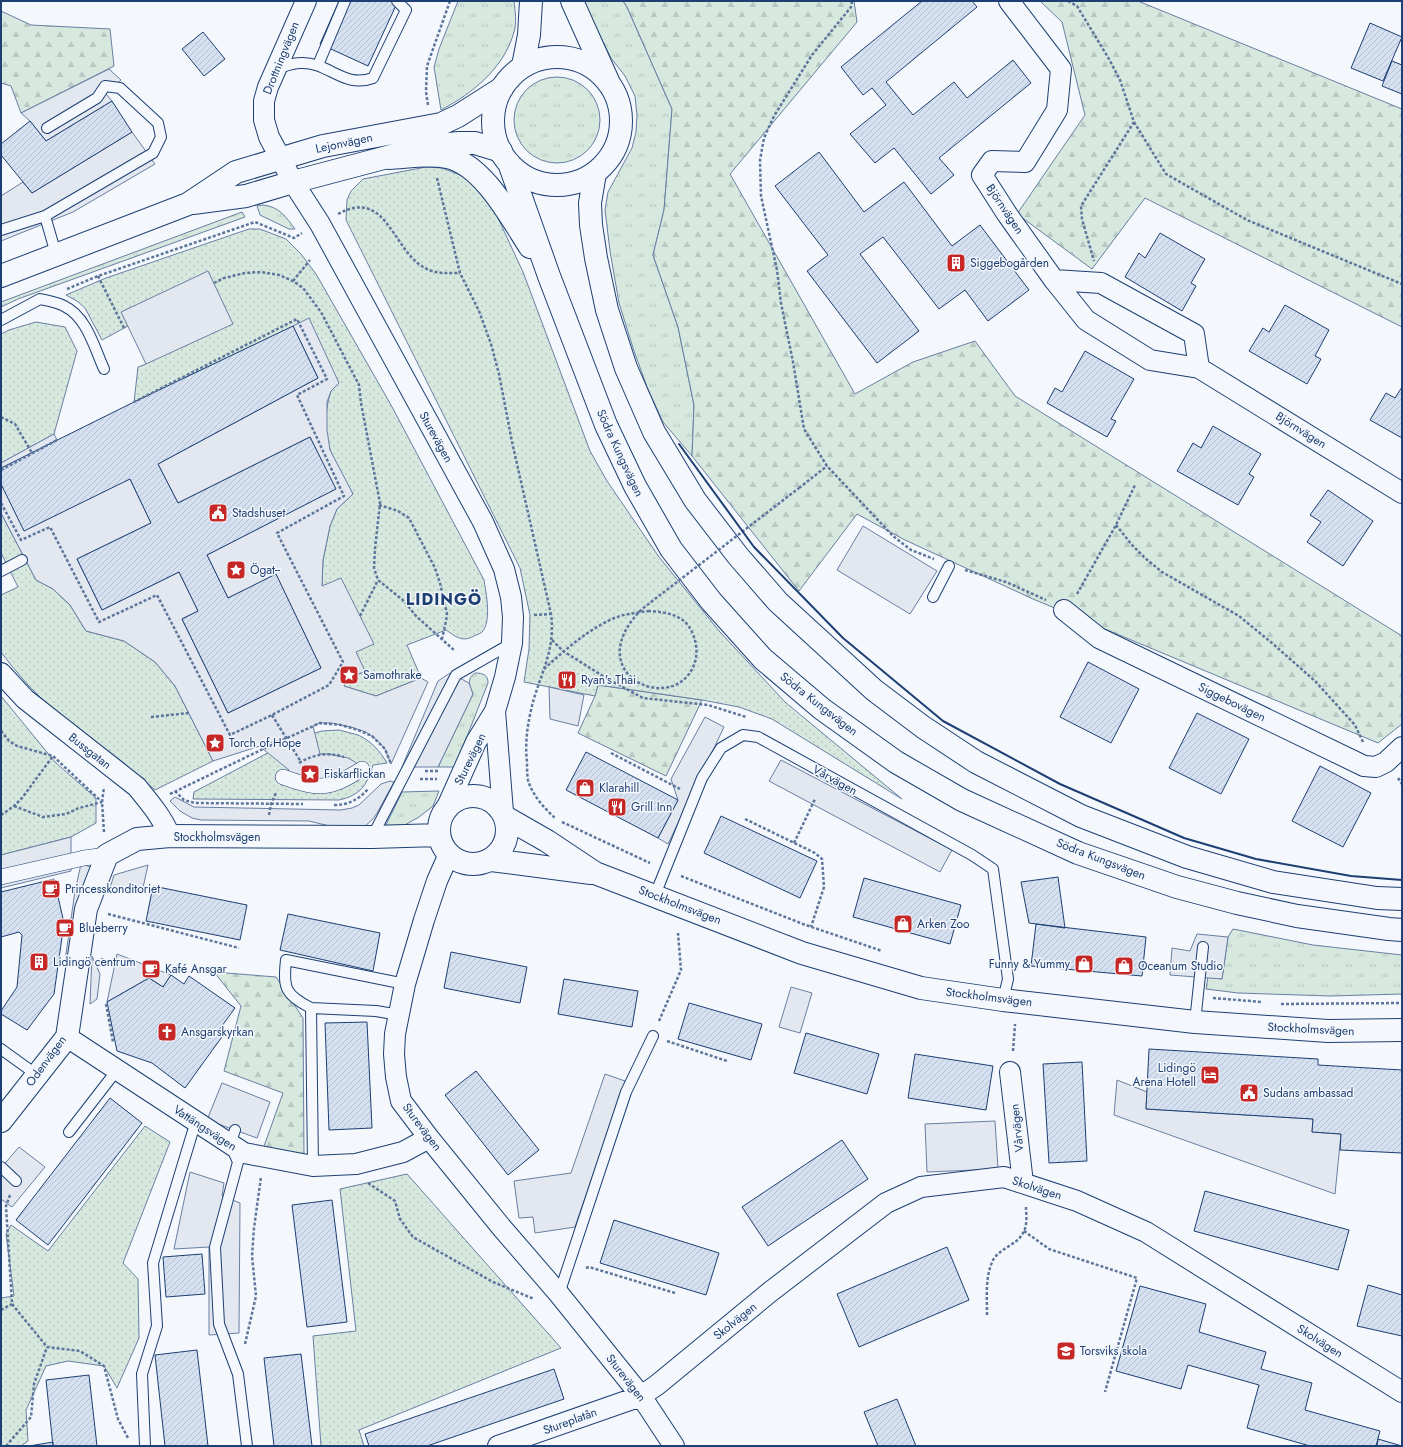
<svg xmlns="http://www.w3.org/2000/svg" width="1403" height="1447" font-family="Jost,sans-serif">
	<defs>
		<pattern id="grass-tufts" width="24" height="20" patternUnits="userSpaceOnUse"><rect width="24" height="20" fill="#d7e8df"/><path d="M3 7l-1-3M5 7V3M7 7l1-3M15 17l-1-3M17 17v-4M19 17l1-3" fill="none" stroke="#b8c8c3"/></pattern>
		<pattern id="forest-firs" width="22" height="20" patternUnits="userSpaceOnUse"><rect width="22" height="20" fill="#d7e8df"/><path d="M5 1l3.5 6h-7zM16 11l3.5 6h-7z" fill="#b8c8c3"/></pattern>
		<pattern id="park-dots" width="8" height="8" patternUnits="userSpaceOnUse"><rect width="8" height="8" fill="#d7e8df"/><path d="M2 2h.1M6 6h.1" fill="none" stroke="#b8c8c3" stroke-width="1.8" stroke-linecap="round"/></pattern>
		<pattern id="building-hatch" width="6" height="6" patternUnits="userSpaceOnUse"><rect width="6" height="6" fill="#d5e0f0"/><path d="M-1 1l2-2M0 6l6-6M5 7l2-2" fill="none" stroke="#b6c1d1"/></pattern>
	</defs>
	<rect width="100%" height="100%" fill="#f4f7fb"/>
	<path fill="url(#grass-tufts)" stroke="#687fa3" d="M458,1H514C515,10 517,23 514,32C504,68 473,93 441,110L434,67L439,49Z
		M583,1H623L627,7L672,109L664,210L653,255L678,327L694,405L692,456L663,422L647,387L633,348L619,303L610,251L605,210L608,192L632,148L636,132L637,115L635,96L625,76L611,58Z
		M514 120a43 43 0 1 1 86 0a43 43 0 1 1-86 0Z
		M262,205C279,206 286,217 295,229H289L260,215L257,206Z
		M242,212L245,217L18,299L1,307V302Z
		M475,673C483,673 488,675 488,683L455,767H438L473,694C470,686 466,679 475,673Z
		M439,791L433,806L419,817L403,826L384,829L402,792Z
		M1233,929L1313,945L1402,955V994L1330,996L1238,993L1206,989L1208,977L1222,979L1228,937Z"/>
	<path fill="url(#forest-firs)" stroke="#687fa3" d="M623,1H854L857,22L730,174L855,394L913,362L975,341L1015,396L1402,636V724L1378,743L1033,599L905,540L857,514L799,591L692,456L694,405L678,327L653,255L664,210L672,109L627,7Z
		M1040,1H1138L1402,109V327L1145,198L1092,269L1017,214L1085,115L1062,22Z
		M1,11L31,25L110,29L114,66L21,113L11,86L1,83Z
		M598,685L702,700L666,776L578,733L595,696Z
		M214,972L276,977L303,1018L304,1157L263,1149L283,1093L224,1071L241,1006Z"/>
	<path fill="url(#park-dots)" stroke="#687fa3" d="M426,167L442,168L460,175L471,182L482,194L497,216L523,272L590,451L607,481L659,557L720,632L785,702L902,799L772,719L739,707L702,700L598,685L595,696L524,682L529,649L530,615L520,568L346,220L347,200L351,191L363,179Z
		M249,229H260L286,239L301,254L316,274L391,405L484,580C486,593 492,621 482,632C480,634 476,635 474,636C462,643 455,636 446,630L407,645L421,678L376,696L344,686L346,680L365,671L322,586L323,560L330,526L337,509L353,494C346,481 334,463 330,449C324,430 325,409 331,391L309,319L134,402L138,367L146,364L209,272L122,312L128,326L102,340L85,308L77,301L66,295L106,278Z
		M36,322L65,327L77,351L54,434L1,463V334L9,330Z
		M1,513L36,580L53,589L70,605L86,631L124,641L155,662L175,686L213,761L155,790L124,763L48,705L28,685L11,665L1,652V595L18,587L1,553Z
		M1,696L55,762L96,798V823L71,837L1,855Z
		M339,730C345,732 352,733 358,735C370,740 381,752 387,763L373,765C367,785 361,795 339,800L193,799L194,792L296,738L322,731Z
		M145,1126L170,1142L123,1263L138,1279L139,1338L117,1388L104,1366L68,1361L46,1366L26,1410L28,1441L21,1446H1V1298L14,1296L6,1234L11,1225L48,1251Z
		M407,1174L561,1348L359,1430L364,1446H321L313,1336L356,1331L340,1189Z"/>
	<path fill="#e3e8f0" stroke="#687fa3" d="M109,69L121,80L106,94L112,101L46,141L30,121L21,113Z
		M132,132L155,164L73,212L1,241V196L23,182L32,193Z
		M208,271L233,324L146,364L121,312Z
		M309,318L339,383L331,391L327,402V430L330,450L353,494L337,509L330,526L323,560L322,586L341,578L374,644L356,652L365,671L346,680L344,686L376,696L421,678L428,682L391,764L385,749L377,740L366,732L351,727L331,723H320L313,726L320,754H329L348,758L355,762L362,769L341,781L283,777L289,770L263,749L282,739L213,761L175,686L155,662L124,641L86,631L70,605L53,589L36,580L1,513V484L130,479L151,523L77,559L102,610L179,572L198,611L182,619L228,713L321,668L276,575L228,598L207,555L335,489L310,437L178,503L158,464L318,378L293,326Z
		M54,434L57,440L1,470V463Z
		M863,526L937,571L910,614L837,570Z
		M450,673L469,683L473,694L438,767H402L438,681Z
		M549,687L584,695L578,726L550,719Z
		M705,717L724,727L668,844L658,838L678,800L671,779Z
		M781,760L952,850L940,872L769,781Z
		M390,781L394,782L377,813L372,820L365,826L346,830L309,821L201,820L192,818L180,811L170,801L175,797L194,807L341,810L352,808L359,805L381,784Z
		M71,837V871L1,888V855Z
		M81,864L94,868L75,962L65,961L75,891Z
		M148,865L142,892L110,888L114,875Z
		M1197,934L1228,937L1222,979L1170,975L1172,948L1190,951Z
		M117,954L171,975L163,987L149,978L107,1002Z
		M92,956L100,974L97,999L90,1004Z
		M791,987L812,993L800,1033L779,1027Z
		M605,1074L625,1081L575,1227L535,1233L533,1217L519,1218L514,1181L571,1173Z
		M1117,1080L1147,1092L1146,1109L1313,1119L1312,1132L1341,1134L1335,1194L1114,1115Z
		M222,1083L270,1102L257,1138L207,1120Z
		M995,1121L998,1169L927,1172L925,1124Z
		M19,1147L45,1167L12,1207L1,1199V1168Z
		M190,1172L224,1183L222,1196L240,1203L239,1333L209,1335V1247L174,1249Z"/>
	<path fill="url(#building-hatch)" stroke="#1d3f73" d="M339,1H398L368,66L320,44Z
		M922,1H972L977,7L886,82L913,115L954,82L967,98L1013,60L1031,83L939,158L954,175L931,194L894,148L875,163L850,134L886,105L872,88L863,95L841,67Z
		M1370,23L1402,37L1383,81L1351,68Z
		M203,32L225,59L204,76L182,49Z
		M1392,61L1402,65V94L1382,86Z
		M112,101L132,132L32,193L1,155V144L30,121L46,141Z
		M819,152L864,212L904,182L952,246L980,225L1029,290L988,321L965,290L939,309L883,237L860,254L919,331L877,363L807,271L828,255L775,186Z
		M1160,233L1205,259L1191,283L1196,286L1182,311L1125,277L1139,253L1145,258Z
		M1285,305L1329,330L1315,356L1321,359L1307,384L1249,351L1263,328L1269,332Z
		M293,326L318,378L158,464L178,503L310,437L336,489L207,555L228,598L276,574L321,668L228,713L182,619L198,611L179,572L102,610L77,559L151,523L130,479L24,531L1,484V468L134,402Z
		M1085,351L1134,379L1111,419L1116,421L1107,437L1047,403L1055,388L1062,392Z
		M1402,387V438L1370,420L1386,393L1395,398Z
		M1213,426L1261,454L1249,474L1254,477L1238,505L1177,471L1193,443L1201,448Z
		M1328,490L1373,521L1343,566L1307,542L1321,522L1310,515Z
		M1088,662L1139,689L1111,743L1060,717Z
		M565,673L571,675L569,687L562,685Z
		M1197,713L1249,739L1221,794L1169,768Z
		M586,752L678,800L658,838L566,790Z
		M1320,766L1371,793L1343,847L1292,821Z
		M721,816L817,861L800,898L704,853Z
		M1058,877L1065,928L1029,923L1021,882Z
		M864,878L961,905L950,944L853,917Z
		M54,879L64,923L54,994L27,1030L1,1014V1011L17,987L22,935L19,932L1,937V892Z
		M153,886L247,905L240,940L146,921Z
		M288,914L380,933L373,971L280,950Z
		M1036,924L1146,937L1142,976L1031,966Z
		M451,952L527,967L520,1003L444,988Z
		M171,975L184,984L189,976L235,1008L219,1030L224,1034L185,1088L152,1063L117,1051L107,1002L149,978L163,987Z
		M564,979L638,991L632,1027L558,1014Z
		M689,1003L762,1024L751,1060L678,1039Z
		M367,1022L372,1128L329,1130L325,1023Z
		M806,1033L879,1054L867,1094L794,1073Z
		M1149,1049L1318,1059V1065L1402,1070V1153L1340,1150L1341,1134L1312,1132L1313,1119L1146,1109Z
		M915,1054L993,1066L986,1110L908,1098Z
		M1082,1062L1087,1161L1049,1163L1043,1064Z
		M476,1071L539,1150L508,1175L445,1095Z
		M110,1098L142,1123L48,1245L16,1220Z
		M842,1140L868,1179L768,1246L742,1207Z
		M1205,1191L1349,1230L1338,1270L1194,1231Z
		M332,1200L347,1322L307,1327L292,1205Z
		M614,1220L719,1253L706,1295L600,1263Z
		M947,1247L969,1300L859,1347L837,1294Z
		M202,1254L205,1294L166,1297L163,1257Z
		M1368,1285L1402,1295V1336L1357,1326Z
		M1140,1286L1206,1304L1199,1332L1266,1352L1261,1369L1312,1383L1305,1410L1380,1431L1376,1446H1310L1247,1428L1259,1385L1188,1365L1181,1389L1116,1371Z
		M197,1350L208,1446H165L155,1355Z
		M301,1354L312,1446H274L264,1358Z
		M554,1369L564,1399L427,1446H369L365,1434Z
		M89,1375L97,1446H53L46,1380Z
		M897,1399L916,1446H878L864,1412Z
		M1378,1439L1402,1446H1377Z
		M53,1442V1446H29Z"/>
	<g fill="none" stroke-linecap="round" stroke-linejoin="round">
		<defs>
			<path id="service" d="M318,65L345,1
				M276,69C283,67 292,63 300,63C328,61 343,89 373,78L406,10L397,1
				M47,128L97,98L105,86L120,88L158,123L161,137L153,153L45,216L56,254
				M1,230L45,216
				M1,320L40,299C48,301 57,302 64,306C87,317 94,347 104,369
				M1,571L22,560
				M933,597L949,566
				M372,837L456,675L512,643
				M655,895L702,778L721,748L743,735L758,737L972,855L993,869L1008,979L1003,1000
				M311,1008C285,995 283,988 286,960L405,984
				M1195,1022L1203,947
				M1,1049L37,1075
				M235,1130L230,1144L238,1162L215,1247L219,1324L238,1374L247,1446
				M69,1132L117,1070
				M313,1166L311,1008L376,1011L399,1015
				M1,1167L16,1181
				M559,1294L626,1092L653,1036
				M145,1446L142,1374L157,1326L153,1263L192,1134L196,1122"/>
			<path id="pedestrian" d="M283,777C319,790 329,790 362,769
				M1,877L84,858L107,855"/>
			<path id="minor" d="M306,1L268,87L264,101V120L269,137L293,182L320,224L483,522L504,569L511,597L513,617L512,643L505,677L495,711L476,742L446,809
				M1009,1L1061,69L1057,110L1025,162L992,161L982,175L1007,214L1054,280L1101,283L1194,334L1199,368L1402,493
				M1054,280L1086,320L1150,360L1199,368
				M1064,610L1099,638L1364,766L1376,767L1386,762L1402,747
				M1,673L25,699L137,787C150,803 162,817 170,836
				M495,711L503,812
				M449,854L437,881L424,920L405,984L395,1034L394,1054L396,1077L401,1101L429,1138L502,1228L559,1294L641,1396L674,1446
				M67,1037L244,1153L313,1166L356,1164L403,1152L429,1138
				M1010,1072L1023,1183
				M498,1446L641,1396L657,1385L770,1292L886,1203L921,1187L1004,1177L1077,1201L1146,1232L1402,1392"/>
			<path id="tertiary" d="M193,203L246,196L293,182L429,146L459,143H475L501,151
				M1,276L188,204L236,172L323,146L441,124L458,116L502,88
				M439 830a34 34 0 1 1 68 0a34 34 0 1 1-68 0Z
				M505,817L547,841L595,873L802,953L921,988L1003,1000L1195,1022L1328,1031L1402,1030
				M491,860L591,873
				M1,1121L67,1037L86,909L107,855L137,839L170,836L372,837L439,835"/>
			<path id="secondary" d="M572,1L608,81
				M523,66L529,35L531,1"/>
			<path id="primary" d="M493 121a64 64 0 1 1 128 0a64 64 0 1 1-128 0Z
				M389,158C408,157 428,153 447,157C483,164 511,218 530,247
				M509,163L549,276L606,425L635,486L671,549L711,601L763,659L822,709L896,762L962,800L1078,853L1177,887L1237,903L1297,916L1389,929L1402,930
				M595,173L590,203L591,225L596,258L607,310L626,368L654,432L695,500L738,556L778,602L874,690L923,727L976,762L1081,816L1187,857L1273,882L1377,898L1402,899"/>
		</defs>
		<use href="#service" stroke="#1d3f73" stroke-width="12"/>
		<use href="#pedestrian" stroke="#1d3f73" stroke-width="16"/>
		<use href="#minor" stroke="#1d3f73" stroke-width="22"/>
		<use href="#tertiary" stroke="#1d3f73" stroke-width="24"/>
		<use href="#secondary" stroke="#1d3f73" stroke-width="24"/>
		<use href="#primary" stroke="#1d3f73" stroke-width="24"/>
		<path stroke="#5e769c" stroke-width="2.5" stroke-dasharray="3 2" stroke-linecap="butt" d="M852,1L851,7L812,55L774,116L764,138L760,160L761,196L777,270L781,303L793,362L804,429L827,466L893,536L911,550L934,559
			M1068,1L1077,6L1109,59L1120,80L1134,122L1081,206L1082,219L1094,261
			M428,105L426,92L427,66L450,1
			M1134,122L1166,174L1247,220L1402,284
			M437,178L460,273L479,311L491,344L499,374L512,442L551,614C556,652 539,675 531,710C527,728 525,744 527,762C527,768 527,774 528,780C532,795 545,809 556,819
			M338,214C389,186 392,255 429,270C439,274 449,273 460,273
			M98,276L124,328
			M293,281L310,260
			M214,283L224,278L245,273L261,272L279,275L293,281L303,288L321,312L359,385L361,403L380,503L375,549L374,568L378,580L404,601L416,616L455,651
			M67,289L98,276L255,222L294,238L302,233
			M1,417L15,424L32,453
			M1,470L57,440
			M799,488L827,466
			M1,503L21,540L50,527L99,622L157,595L230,735L272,715L329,685L343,662L277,533L344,496L297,395L327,379L297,319L134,402
			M379,505L398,511L409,518L435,568L440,583L447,614L446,621L442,639
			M1116,525L1132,545L1145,558L1162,572L1239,616L1272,643L1315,681L1355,725L1363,742
			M965,570L1006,582L1046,600
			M1077,594L1116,525L1135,485
			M534,615L551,614
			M360,616L378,580
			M552,640L563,651L606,678L643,698L708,705L746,717
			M544,669C565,650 586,631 612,619C623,614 636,613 648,611
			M272,715L301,762
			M151,717L189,713
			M1,731L9,741L17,746L53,756L102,802
			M611,753L680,789
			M299,763C314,754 328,752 344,757
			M425,771H440
			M1398,778L1402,784
			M420,779H437
			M175,791L184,800L195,803L303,804
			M170,794L263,749L320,723L341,725L358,730L372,736L385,749L391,764
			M334,805C348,805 358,800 368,789
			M14,806L43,817L66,814L79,808L102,802
			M1,815L14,806L22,798L53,756
			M269,815L271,804L276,793
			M745,819L815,853L822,859L824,887L811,927
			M562,822L650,863
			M104,832L102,802L104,787
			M794,843L815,799
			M681,876L803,924L882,951
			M108,914L239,948
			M101,959L114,963
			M1213,998L1262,1002
			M106,1004L113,1042
			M1281,1004L1402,1003
			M659,1021L681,970L678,933
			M667,1041L727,1061
			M1013,1051L1015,1024
			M368,1183L395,1201L400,1219L413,1237L493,1282L534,1299
			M10,1195L6,1206L12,1304L47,1347L80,1351L104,1366L118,1419L128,1438
			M1024,1231L1049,1249L1137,1278L1105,1392
			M586,1268L589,1267L675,1293
			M1,1310L12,1304
			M987,1315C987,1296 985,1277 993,1260C1000,1248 1017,1245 1023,1233C1028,1225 1026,1214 1026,1206
			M245,1344L256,1296L252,1256L254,1228L261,1177
			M6,1446L31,1417L34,1384L47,1347"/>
		<use href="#service" stroke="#f4f7fb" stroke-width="10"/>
		<use href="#pedestrian" stroke="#f4f7fb" stroke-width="15"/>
		<use href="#minor" stroke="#f4f7fb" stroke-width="20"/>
		<use href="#tertiary" stroke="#f4f7fb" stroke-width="22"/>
		<use href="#secondary" stroke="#f4f7fb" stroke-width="22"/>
		<use href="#primary" stroke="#f4f7fb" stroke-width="22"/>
		<path stroke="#5e769c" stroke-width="2.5" stroke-dasharray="3 2" stroke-linecap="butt" d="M648,611C665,612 684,614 692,632C697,643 698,654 694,665C673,717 577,674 642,609L799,488"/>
		<path stroke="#1d3f73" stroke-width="2" d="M679,444L754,547L843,638L943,721L1060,784L1184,838L1256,859L1351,876L1402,880"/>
	</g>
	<defs>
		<symbol id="building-square" viewBox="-11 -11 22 22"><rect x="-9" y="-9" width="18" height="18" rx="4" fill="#c62828" stroke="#f4f7fb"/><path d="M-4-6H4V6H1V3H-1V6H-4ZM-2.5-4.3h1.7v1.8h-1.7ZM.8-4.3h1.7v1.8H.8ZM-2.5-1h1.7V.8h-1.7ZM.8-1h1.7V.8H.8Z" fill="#fff"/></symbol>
		<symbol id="civic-square" viewBox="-11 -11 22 22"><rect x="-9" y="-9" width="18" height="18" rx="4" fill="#c62828" stroke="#f4f7fb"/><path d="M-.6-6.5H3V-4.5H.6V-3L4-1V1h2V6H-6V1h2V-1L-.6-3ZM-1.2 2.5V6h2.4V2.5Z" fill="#fff"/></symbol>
		<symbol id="sight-square" viewBox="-11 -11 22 22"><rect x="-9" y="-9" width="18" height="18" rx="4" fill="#c62828" stroke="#f4f7fb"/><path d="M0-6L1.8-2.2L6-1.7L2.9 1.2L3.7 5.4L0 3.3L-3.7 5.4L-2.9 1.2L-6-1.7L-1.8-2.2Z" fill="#fff"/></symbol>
		<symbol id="restaurant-square" viewBox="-11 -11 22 22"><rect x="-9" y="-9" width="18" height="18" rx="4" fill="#c62828" stroke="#f4f7fb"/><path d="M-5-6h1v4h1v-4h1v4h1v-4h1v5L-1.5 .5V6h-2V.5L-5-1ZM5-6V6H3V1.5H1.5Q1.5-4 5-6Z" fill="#fff"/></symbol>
		<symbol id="shop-square" viewBox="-11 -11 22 22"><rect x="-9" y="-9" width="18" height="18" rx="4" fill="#c62828" stroke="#f4f7fb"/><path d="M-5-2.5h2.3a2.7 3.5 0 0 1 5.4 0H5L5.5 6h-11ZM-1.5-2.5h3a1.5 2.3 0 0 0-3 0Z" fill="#fff"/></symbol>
		<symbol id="cafe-square" viewBox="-11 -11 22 22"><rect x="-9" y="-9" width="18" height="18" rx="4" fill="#c62828" stroke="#f4f7fb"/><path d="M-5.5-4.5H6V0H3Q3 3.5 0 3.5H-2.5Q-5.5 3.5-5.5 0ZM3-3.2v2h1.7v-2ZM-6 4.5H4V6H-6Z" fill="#fff"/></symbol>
		<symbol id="church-square" viewBox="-11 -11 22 22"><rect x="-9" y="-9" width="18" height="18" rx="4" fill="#c62828" stroke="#f4f7fb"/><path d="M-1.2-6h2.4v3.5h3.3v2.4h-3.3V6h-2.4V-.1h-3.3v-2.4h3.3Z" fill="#fff"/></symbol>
		<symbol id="hotel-square" viewBox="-11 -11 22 22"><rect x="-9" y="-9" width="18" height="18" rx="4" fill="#c62828" stroke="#f4f7fb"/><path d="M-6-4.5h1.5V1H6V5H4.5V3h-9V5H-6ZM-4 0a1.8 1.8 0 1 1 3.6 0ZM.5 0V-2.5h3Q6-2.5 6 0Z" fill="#fff"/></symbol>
		<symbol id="school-square" viewBox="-11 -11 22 22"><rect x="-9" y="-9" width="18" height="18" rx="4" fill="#c62828" stroke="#f4f7fb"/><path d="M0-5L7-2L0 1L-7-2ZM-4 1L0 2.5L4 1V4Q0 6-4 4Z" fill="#fff"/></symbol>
	</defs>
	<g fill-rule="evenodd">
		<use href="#building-square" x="945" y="252" width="22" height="22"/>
		<use href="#civic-square" x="207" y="502" width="22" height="22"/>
		<use href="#sight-square" x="225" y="559" width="22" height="22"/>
		<use href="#sight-square" x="338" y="664" width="22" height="22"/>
		<use href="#restaurant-square" x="556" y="669" width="22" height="22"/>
		<use href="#sight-square" x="204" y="732" width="22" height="22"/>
		<use href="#sight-square" x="299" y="763" width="22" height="22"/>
		<use href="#shop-square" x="574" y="777" width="22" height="22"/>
		<use href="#restaurant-square" x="606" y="796" width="22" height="22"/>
		<use href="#cafe-square" x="40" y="878" width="22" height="22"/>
		<use href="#shop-square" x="892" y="913" width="22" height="22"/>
		<use href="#cafe-square" x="54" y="917" width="22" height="22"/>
		<use href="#building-square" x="28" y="951" width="22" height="22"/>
		<use href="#shop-square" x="1073" y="953" width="22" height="22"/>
		<use href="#shop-square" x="1113" y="955" width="22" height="22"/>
		<use href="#cafe-square" x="140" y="958" width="22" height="22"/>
		<use href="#church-square" x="156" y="1021" width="22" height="22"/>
		<use href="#hotel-square" x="1199" y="1064" width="22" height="22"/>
		<use href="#civic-square" x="1238" y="1082" width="22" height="22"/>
		<use href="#school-square" x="1055" y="1340" width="22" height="22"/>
	</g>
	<g text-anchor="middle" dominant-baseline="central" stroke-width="3" stroke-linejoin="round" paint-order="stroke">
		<g font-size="12" fill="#1d3f73" stroke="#f4f7fb">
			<text transform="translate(281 58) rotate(-68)">Drottningvägen</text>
			<text transform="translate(344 143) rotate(-12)">Lejonvägen</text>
			<text transform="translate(1005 209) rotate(56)">Björnvägen</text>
			<text transform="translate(1301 430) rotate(32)">Björnvägen</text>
			<text transform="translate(436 437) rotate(61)">Sturevägen</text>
			<text transform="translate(620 453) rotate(65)">Södra Kungsvägen</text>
			<text transform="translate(1232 702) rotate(26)">Siggebovägen</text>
			<text transform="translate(819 704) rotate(38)">Södra Kungsvägen</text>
			<text transform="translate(90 751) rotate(38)">Bussgatan</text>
			<text transform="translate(470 759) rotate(-64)">Sturevägen</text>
			<text transform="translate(835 780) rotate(29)">Vårvägen</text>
			<text x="217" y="837">Stockholmsvägen</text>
			<text transform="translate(1101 859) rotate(21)">Södra Kungsvägen</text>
			<text transform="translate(680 905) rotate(21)">Stockholmsvägen</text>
			<text transform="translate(989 997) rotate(7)">Stockholmsvägen</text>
			<text transform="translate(1311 1029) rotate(3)">Stockholmsvägen</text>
			<text transform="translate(46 1061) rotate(-54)">Odenvägen</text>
			<text transform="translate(422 1127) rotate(53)">Sturevägen</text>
			<text transform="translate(205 1128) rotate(33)">Vattängsvägen</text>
			<text transform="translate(1017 1128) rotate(-96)">Vårvägen</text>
			<text transform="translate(1037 1188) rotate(18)">Skolvägen</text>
			<text transform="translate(735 1321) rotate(-39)">Skolvägen</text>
			<text transform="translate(1320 1341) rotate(32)">Skolvägen</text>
			<text transform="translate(626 1378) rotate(52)">Sturevägen</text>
			<text transform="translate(570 1421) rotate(-20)">Stureplatån</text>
		</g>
		<g font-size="12" fill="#1d3f73" stroke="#f4f7fb" text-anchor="start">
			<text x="970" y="263">Siggebogården</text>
			<text x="232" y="513">Stadshuset</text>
			<text x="250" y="570">Ögat--</text>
			<text x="363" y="675">Samothrake</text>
			<text x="581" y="680">Ryan's Thai</text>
			<text x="229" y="743">Torch of Hope</text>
			<text x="324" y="774">Fiskarflickan</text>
			<text x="599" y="788">Klarahill</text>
			<text x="631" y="807">Grill Inn</text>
			<text x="65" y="889">Princesskonditoriet</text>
			<text x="917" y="924">Arken Zoo</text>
			<text x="79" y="928">Blueberry</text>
			<text x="53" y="962">Lidingö centrum</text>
			<text x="1070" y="964" text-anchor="end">Funny &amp; Yummy</text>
			<text x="1138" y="966">Oceanum Studio</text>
			<text x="165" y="969">Kafé Ansgar</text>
			<text x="181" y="1032">Ansgarskyrkan</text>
			<text x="1196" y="1068" text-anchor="end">Lidingö<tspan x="1196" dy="14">Arena Hotell</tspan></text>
			<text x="1263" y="1093">Sudans ambassad</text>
			<text x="1080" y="1351">Torsviks skola</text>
		</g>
		<g font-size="16" font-weight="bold" letter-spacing="1" fill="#1d3f73" stroke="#f4f7fb">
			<text x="444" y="599">LIDINGÖ</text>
		</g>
	</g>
	<rect width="1403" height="1447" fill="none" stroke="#1d3f73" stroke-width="4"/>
</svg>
